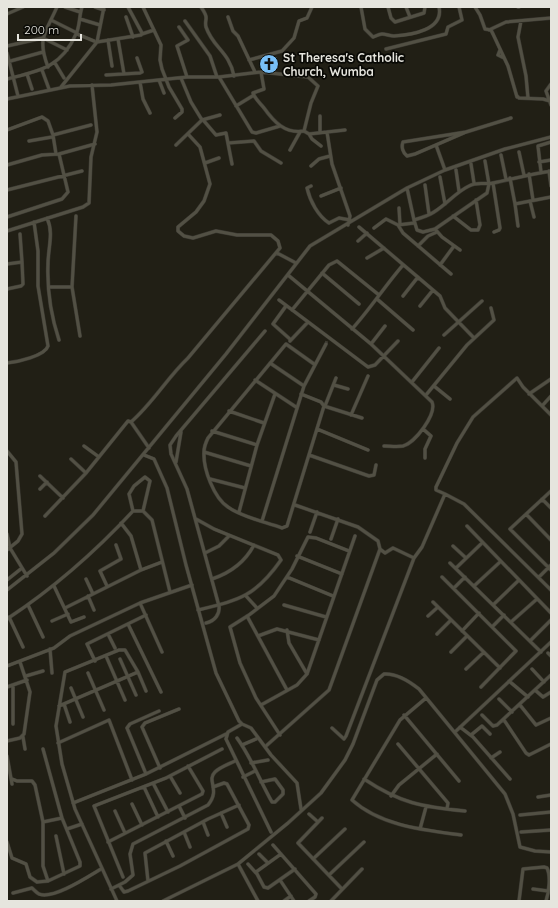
<svg xmlns="http://www.w3.org/2000/svg" width="558" height="908" font-family="Quicksand,sans-serif">
	<rect width="100%" height="100%" fill="#211f15"/>
	<g fill="none" stroke-linecap="round" stroke-linejoin="round">
		<path stroke="#3f3d33" stroke-width="3" stroke-dasharray="3 1.5" stroke-linecap="butt" d="M326,344L327,340"/>
		<defs>
			<path id="minor" d="M65,7L80,12
				M95,7L104,10
				M143,7L161,45L160,60L162,69L169,87L182,109V112L175,118
				M201,7C210,20 204,18 206,27C213,48 229,51 234,76
				M361,7L365,29L373,37C376,36 379,34 382,34C386,34 390,36 394,36C411,35 444,30 439,7
				M388,7L391,18L395,22L424,13L425,7
				M406,7L410,17
				M475,7L480,15L485,29L491,30L493,34L508,66L517,97
				M518,7H519
				M7,14L23,7
				M126,17L133,37
				M228,17L233,31L238,36L255,72
				M80,19L100,25
				M51,20L77,33
				M185,21L210,56L217,77
				M521,21L518,37L526,76L528,98
				M179,27L188,40L177,46L187,77
				M489,30L506,22L551,18
				M77,34L94,41
				M142,34L154,30
				M118,39L124,74
				M108,40L112,66
				M97,42L141,35L142,33L128,7
				M7,46L43,38L67,50
				M386,49L446,34L448,27L462,20L459,7
				M500,50L498,55L504,58
				M7,53L18,96
				M249,60L282,51L294,38L299,21L307,18L312,7
				M7,62L43,52
				M55,63L64,78
				M48,67C37,38 45,34 57,7
				M42,70L49,89
				M27,74L32,89
				M106,75L140,73L142,72L137,58
				M219,77L252,132L256,133L280,126
				M181,78L191,102L202,120L220,115
				M7,79C39,71 61,68 76,34C80,26 79,16 82,7
				M159,80L164,93
				M140,82L143,99L150,113
				M551,84L546,91L551,105
				M61,87L97,42L104,7
				M517,96L519,98L543,99L550,101
				M7,99L70,86L111,85L187,77H219L261,72L308,77L318,86L311,103L304,131C285,134 274,122 264,108C260,103 255,99 253,93L264,89L261,72
				M236,106L254,95
				M320,116V132
				M204,121L216,135L226,133L232,164
				M7,130L42,117L48,121L53,135
				M304,131L309,134L345,130
				M327,132L332,164L350,216L348,225
				M466,132L415,154L407,156C403,153 401,147 403,142L466,132L511,118
				M309,134L312,139L321,146
				M29,141L52,137
				M228,143L254,141L261,151L281,163
				M176,145L202,120
				M436,145L445,170
				M290,150L300,132
				M519,152L524,175
				M56,154L53,135L91,125
				M59,154L95,144
				M501,155L506,179
				M485,161L489,184L487,193L435,229L423,232L417,230L414,220C421,218 428,216 434,212C447,204 456,192 469,186C478,181 485,185 493,183C513,179 531,174 551,171
				M539,162L551,160
				M205,163L219,158
				M471,164L474,183
				M7,165L42,155L59,154L68,192L62,199L7,217
				M311,166L319,159L330,156
				M456,170L459,191
				M549,171L551,186
				M541,172L538,146L551,142
				M529,174L533,200
				M440,177L445,204
				M510,178L515,204L551,197
				M493,183L500,228L499,230L494,232
				M425,185L429,214
				M311,186L307,188C310,201 318,216 329,223L339,218L350,220
				M407,188L414,220
				M7,190L82,171
				M321,196L341,188
				M530,201L534,217
				M515,204L518,226
				M399,208L400,225
				M76,216L72,287L80,336
				M453,216L471,230H478L480,225L476,200
				M47,218C54,233 48,248 48,264C47,289 51,316 59,340
				M398,225L403,233L451,274
				M359,227L440,296L445,308L474,338
				M374,228L386,219L398,225L414,223
				M435,229L442,237L460,250
				M7,231L83,207L89,203L91,157L97,132L92,85
				M20,234L22,262
				M358,241L367,233
				M418,246L428,236L437,232
				M277,253L296,263
				M367,258L384,248
				M7,264L22,262L23,284L21,286L7,289
				M440,265L454,246
				M322,273L359,304
				M288,275L371,344L432,402C437,414 415,443 403,446C397,447 390,446 384,446
				M49,287H72
				M403,296L418,277
				M377,299L413,330
				M279,300L368,367L375,365L398,341
				M286,306L273,324L291,340
				M420,306L433,290
				M292,310L329,265L337,261L379,295
				M352,329C370,309 385,286 403,265
				M444,335L482,301
				M290,341L308,322
				M371,344L385,326
				M7,363C17,362 45,356 48,346L38,286V251L34,222
				M270,363L304,386
				M314,364L286,344L208,438C206,442 204,447 204,452C203,469 214,498 228,507C241,517 266,522 282,528L287,526L324,406
				M255,380L296,407
				M412,382L439,348
				M334,385L348,389
				M434,386L450,399
				M301,394L321,402L324,406L362,418
				M529,394L551,379
				M426,395L467,345L494,320L491,308
				M325,406L336,378
				M542,406L551,396
				M229,411L264,423
				M351,415L368,376
				M131,422C153,403 167,378 188,358L280,248L278,241L271,235H237L216,231L193,238L184,236L178,231V227L196,212L204,201L210,184L200,147L188,134
				M317,429L368,450
				M423,429L431,436L425,449V458
				M212,431L257,445
				M84,446L99,457
				M7,451L16,462L22,534L18,541L7,550
				M204,452L251,466
				M144,455L154,459L167,488L186,565L216,673L239,721L242,724L251,728L271,755L297,783L301,809
				M309,455L369,476L374,475L376,465
				M71,459L86,473
				M176,462L181,432
				M40,476L63,498
				M210,479L245,488
				M40,489L47,482
				M551,491L510,529L551,570
				M445,494L464,504L551,590
				M542,499L551,508
				M133,511L129,494L134,486L145,477L150,481L143,511
				M239,512L257,445L275,394
				M526,514L551,540
				M45,516L86,473L128,421L131,422L149,448
				M196,519L214,529L278,555L281,560C255,597 239,600 198,610
				M262,521L304,386L326,344
				M121,523L131,536L141,570
				M467,526L551,613
				M310,532L317,512
				M7,534L10,548L27,576
				M331,539L338,519
				M453,546L466,558
				M380,549L385,553L393,548L414,558
				M205,553L219,546L229,536
				M297,556L342,574
				M450,563L541,652
				M456,568L482,543
				M287,577L333,596
				M442,577L516,651L481,687
				M539,577L551,565
				M86,579L93,594
				M212,579C230,573 245,562 254,545
				M7,580L22,568
				M54,586L71,622L84,617
				M107,586L100,571L121,559L116,545
				M474,586L500,562
				M454,588L465,577
				M7,590L54,553L93,515L226,354L310,246L407,188L445,170L505,149L551,137
				M88,596L94,610
				M246,596L257,608
				M433,602L500,668
				M140,603L162,652
				M28,605L43,637
				M284,605L326,617
				M493,605L519,580
				M65,608L141,570L162,562
				M247,616L287,690
				M428,616L438,607
				M9,617L23,647
				M7,619C54,588 95,552 133,511H143L152,520L170,592
				M52,621L68,614
				M511,622L537,599
				M206,623C215,621 220,614 219,606L187,489L171,454L170,445L176,436L265,331
				M128,624L161,692
				M493,626L504,615
				M287,630L289,643L307,674
				M462,631L479,613
				M108,634L115,648
				M437,634L451,620
				M258,636L277,629L319,640
				M530,641L551,620
				M50,649L52,673
				M451,652L467,636
				M548,653L551,656
				M106,656L125,700
				M120,659L136,695
				M95,661L87,644L146,615
				M7,666L54,648L70,636L140,603L192,585
				M466,669L484,652
				M532,669L544,682
				M88,673L104,710
				M26,676L43,671
				M509,681L528,697
				M13,685V724
				M7,687L27,680
				M71,688L83,717
				M535,690L543,697L551,692
				M426,698L400,720L352,800C381,826 424,830 461,835
				M499,699L512,712
				M64,704L70,722
				M261,705L297,685L307,674L355,536
				M520,705L536,725L551,718
				M59,706L138,672
				M404,715L459,781
				M482,715L493,726L497,725L551,675
				M504,720L526,753L529,755L551,744
				M242,724L228,732L226,739L271,832
				M460,727L473,737L510,779
				M332,728L344,739L346,736L414,558L422,547L445,494L436,490V487L457,443L473,417L517,378L523,387L551,415
				M455,732L551,642
				M280,735L256,698L240,663L230,627L249,615L274,596L292,569L308,537L316,538L349,551
				M471,735L482,726L490,734
				M23,737L25,749
				M237,738C251,757 260,781 272,802H275L283,794V790L275,779L261,782
				M7,741L20,738L24,734L30,692L20,662
				M58,743L109,720L132,780
				M398,744L448,803L447,809
				M242,745L256,739
				M266,746L329,690L380,549L378,541L358,527L295,505
				M7,756L12,784
				M491,758L500,752
				M251,763L268,760
				M160,768L142,727L145,723L179,709
				M146,774L127,728L130,724L159,711
				M170,776L180,793
				M243,777L255,771
				M12,779L17,781H32L35,785L43,822V866L48,881
				M364,779C400,803 422,807 465,811
				M153,783L168,812
				M144,787L158,817
				M391,796L399,785L437,754
				M538,797L551,795
				M73,803L146,774L226,734
				M132,804L142,825
				M179,806L185,818
				M115,811L125,833
				M221,813L227,827
				M309,814L318,822
				M520,815L551,812
				M322,818L298,843L341,888
				M43,822L62,818
				M203,822L208,835
				M67,829L82,824
				M420,829L426,807
				M184,832L190,847
				M521,832L551,830
				M56,836L64,874
				M166,841L173,856
				M7,842L12,858L26,864L30,877L37,882L48,881L80,866V862L62,818L43,749
				M108,842L202,794L203,791L188,766
				M273,845L316,894L315,897L309,901
				M259,854L268,863
				M281,854L256,872L264,887L268,888L295,869
				M313,859L345,829
				M238,864L258,901
				M248,864L256,873
				M329,875L364,842
				M123,877L94,806L166,778L222,749
				M280,880L294,901
				M148,881L145,853L208,819L239,805
				M119,885L124,892L128,891L180,866L248,829L249,825L227,784L224,783L213,787
				M111,889L125,882L133,875L130,854L133,844L208,805C221,789 206,781 215,772C220,767 229,764 235,761
				M533,889L548,891
				M13,893L32,888C34,890 37,893 39,894C53,900 89,876 101,869
				M117,901L75,809L62,764L56,726L65,672L119,650H125L138,672L146,691
				M163,901L238,864L288,823L321,793L345,760L353,744L377,680L384,674C397,673 409,681 419,689L505,794L513,814L520,847L535,851L551,852
				M284,901L291,896
				M331,901L362,869
				M519,901L523,869L544,867L547,868C551,876 549,892 546,901"/>
		</defs>
		<use href="#minor" stroke="#3b3932" stroke-width="4"/>
		<use href="#minor" stroke="#525044" stroke-width="3"/>
	</g>
	<defs>
		<symbol id="church-disc" viewBox="-11 -11 22 22"><circle r="9.5" fill="#78bff7" stroke="#090905"/><path d="M-1.2-6h2.4v3.5h3.3v2.4h-3.3V6h-2.4V-.1h-3.3v-2.4h3.3Z" fill="#111"/></symbol>
	</defs>
	<g fill-rule="evenodd">
		<use href="#church-disc" x="258" y="53" width="22" height="22"/>
	</g>
	<g text-anchor="middle" dominant-baseline="central" stroke-width="3.5" stroke-linejoin="round" paint-order="stroke">
		<g font-size="12" font-weight="bold" fill="#e6e5de" stroke="#090905" text-anchor="start">
			<text x="283" y="57">St Theresa's Catholic<tspan x="283" dy="14">Church, Wumba</tspan></text>
		</g>
	</g>
	<rect width="558" height="908" fill="none" stroke="#e6e5de" stroke-width="16"/>
	<path d="M18 34v6h63v-6" fill="none" stroke="#e6e5de" stroke-width="2"/>
	<text x="24" y="34" font-size="12" fill="#e6e5de" stroke="#090905" stroke-width="3" paint-order="stroke">200 m</text>
</svg>
